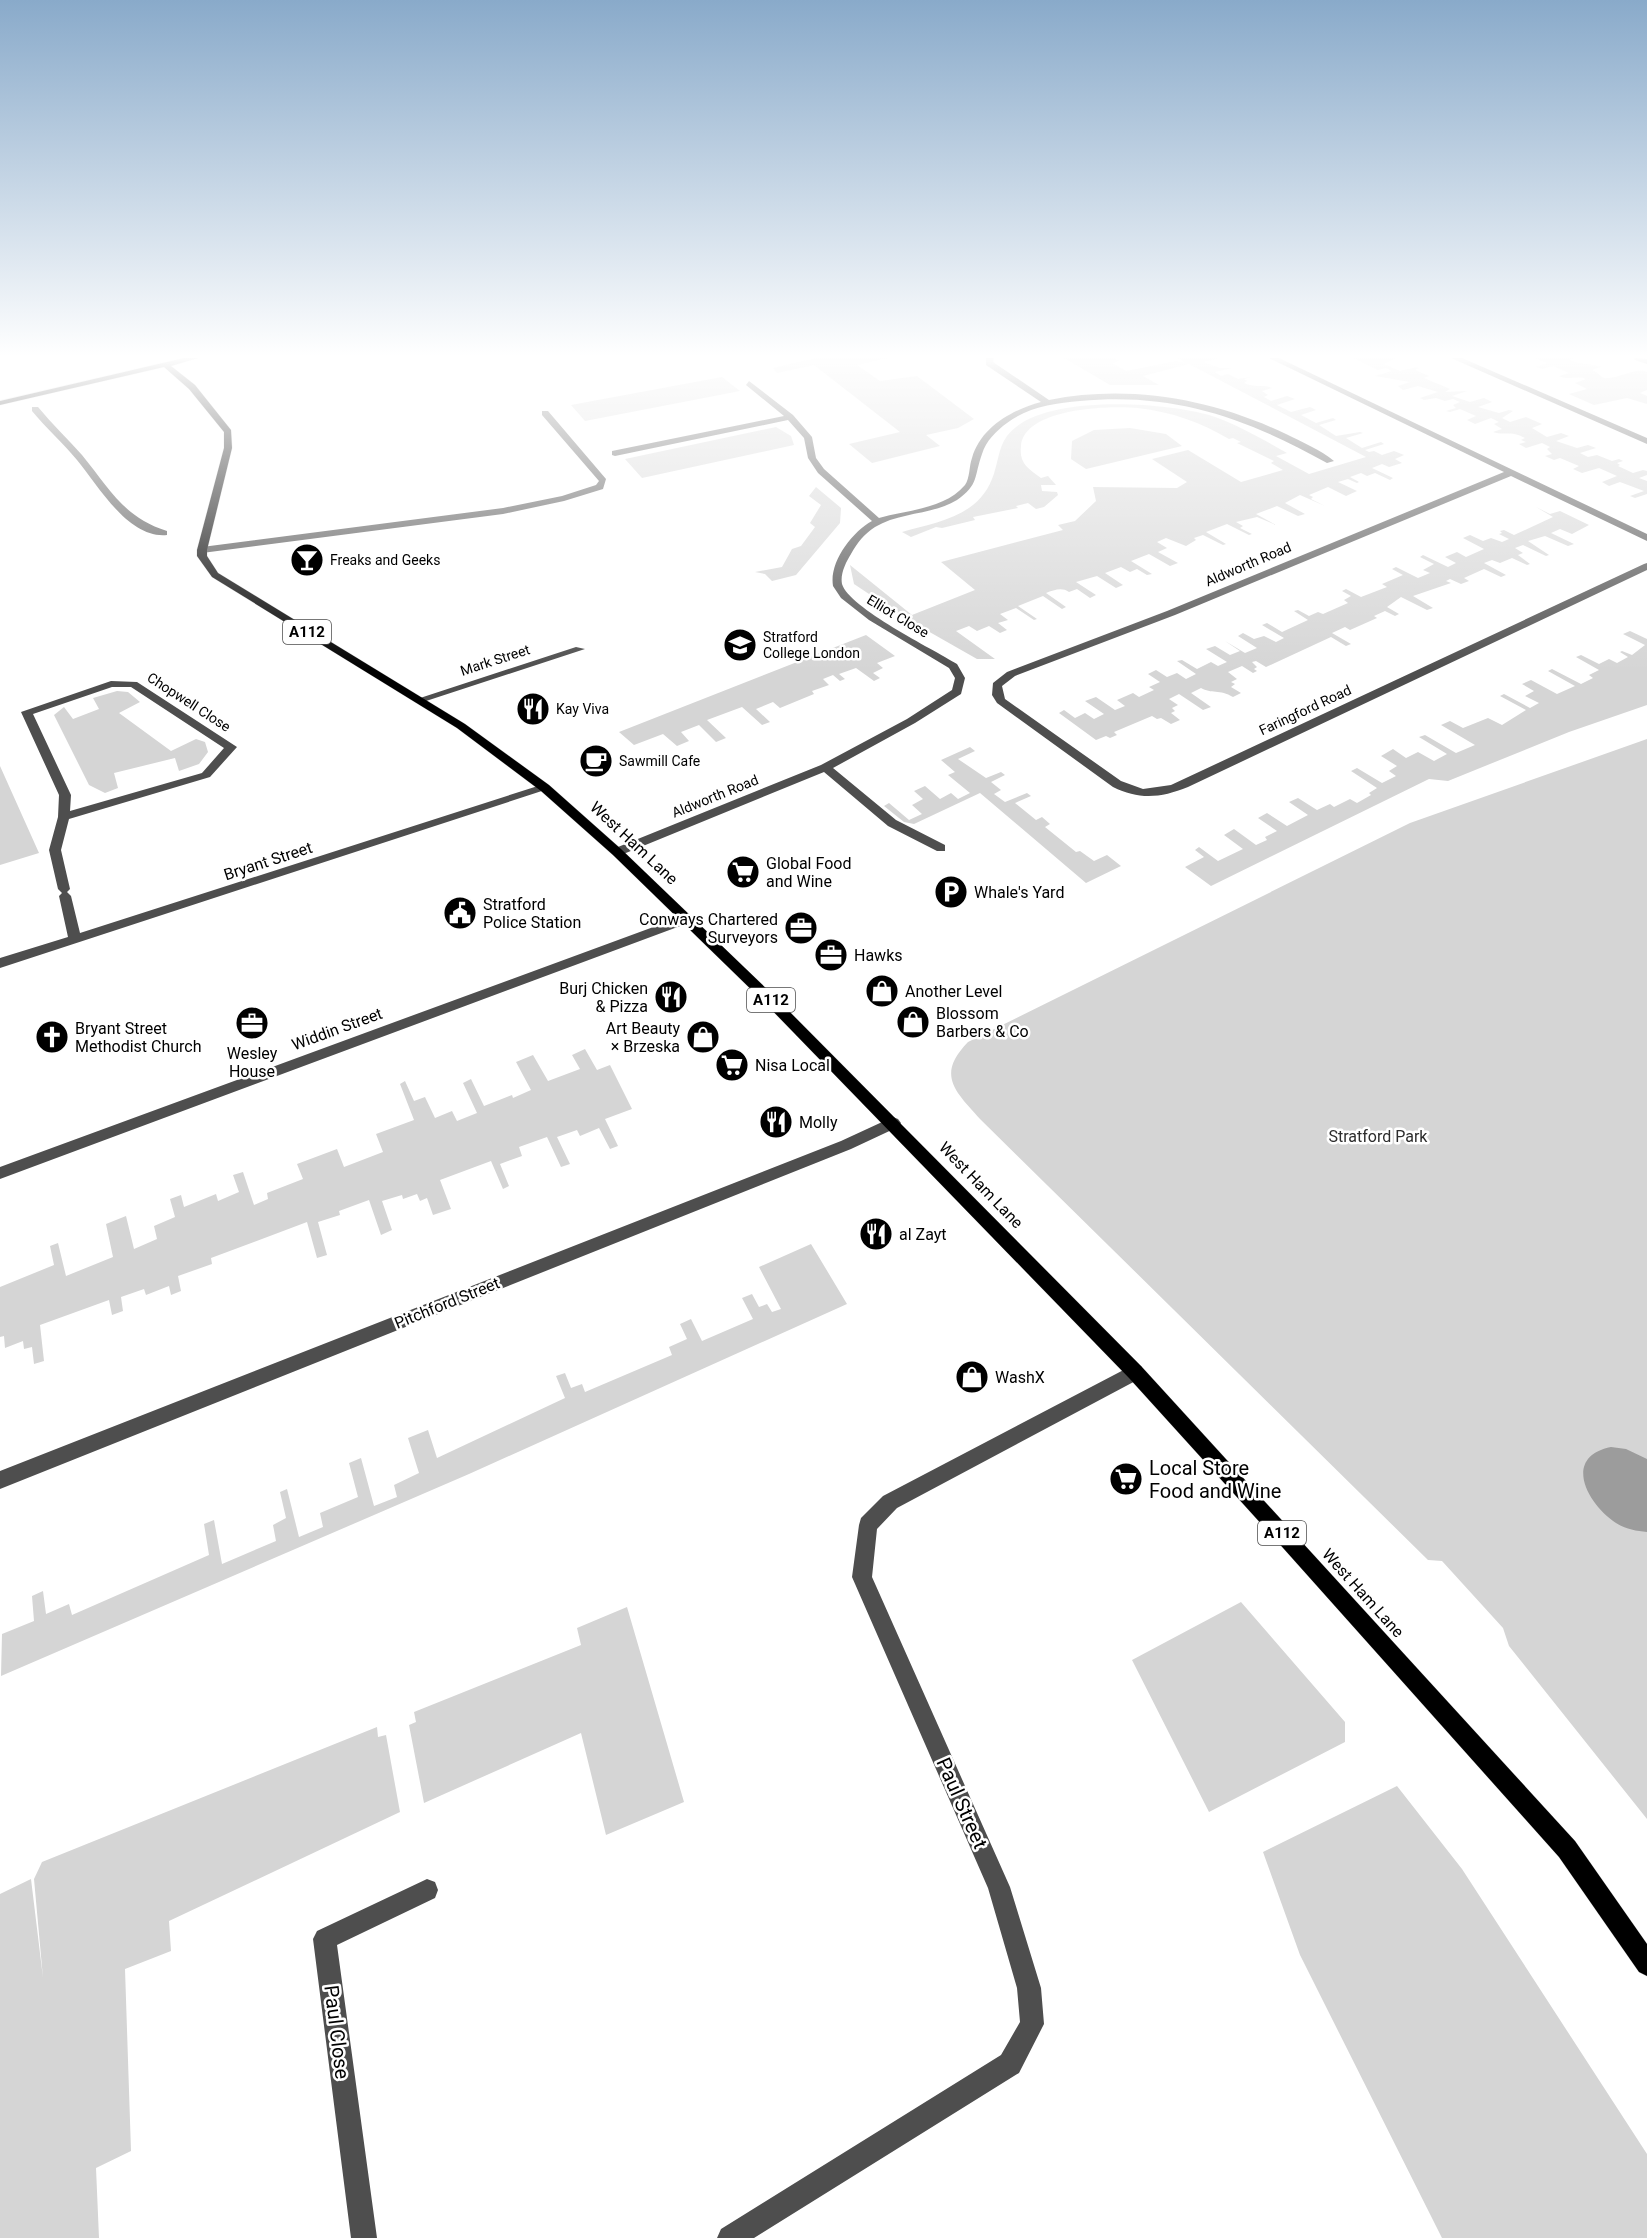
<svg xmlns="http://www.w3.org/2000/svg" width="1647" height="2238" font-family="Roboto,sans-serif">
	<rect width="100%" height="100%" fill="#fff"/>
	<path fill="#d5d5d5" d="M816,358H888L857,365L880,381L917,376L974,419L958,428L926,435L940,446L872,463L849,444L900,432L814,365L777,373L773,368Z
		M1064,358H1115L1119,361L1112,363L1126,371L1176,361L1186,363L1177,358H1215L1217,359L1203,362L1220,368H1232L1215,372L1221,376L1228,374L1238,379L1251,377L1244,379L1247,381L1244,383C1254,388 1263,384 1272,388L1262,391L1268,395L1264,397L1271,401L1287,396L1295,399L1277,405L1291,412L1310,407L1316,410L1301,415L1316,423L1333,418L1336,420L1319,425L1336,436L1360,432L1363,433L1346,438L1362,448L1381,442L1384,444L1365,450L1369,452L1374,451L1382,455L1394,451L1404,455L1395,459L1402,463L1389,467L1382,464L1372,468L1393,478L1390,480L1375,473L1367,476L1361,473L1350,477L1359,482L1357,483L1348,479L1338,482L1357,491L1346,496L1328,487L1309,495L1313,497L1311,499L1325,506L1300,495L1285,503L1305,514L1298,516L1277,506L1256,514L1276,525L1257,517L1236,522L1243,526L1240,528L1252,534L1249,535L1227,524L1206,532L1226,544L1223,545L1203,535L1194,538L1196,540L1186,546L1166,538L1157,542L1167,548L1158,552L1178,563L1170,566L1149,554L1131,561L1152,574L1147,575L1137,569L1130,572L1121,567L1105,573L1123,585L1116,588L1097,576L1076,582L1096,595L1090,598L1077,589L1069,592C1062,587 1054,590 1046,593L1066,607L1062,609L1043,596L1018,606L1037,619L1034,620L1016,608L1000,614L1008,620L998,623L1007,630L1000,633L989,626L977,631L969,626L956,631L995,659H977L905,618L854,584L850,565L912,615L975,590L941,562L1063,530L1058,525L1075,521L1096,501L1093,487L1177,488L1187,482L1152,459L1188,450L1241,482L1283,470L1271,463L1274,461L1237,443L1241,442L1233,438L1229,439C1200,422 1172,412 1138,408C1109,405 1024,408 1021,446C1019,463 1027,468 1041,478L1048,476L1056,485H1041L1042,491L1057,492L1058,495L1044,507L1036,509L1028,503L1016,506L1018,508L973,517L975,520L942,528L936,527L911,537L902,532C937,522 977,517 992,479C998,465 998,448 1007,436C1039,393 1163,402 1209,415C1237,424 1262,439 1287,453L1276,456L1309,474L1366,457L1189,364L1143,376L1159,385H1110Z
		M1353,358H1397L1384,364L1400,371L1417,367L1419,368L1415,370L1429,376L1424,378L1450,389L1445,392L1467,391L1452,396L1470,402L1484,398L1492,402L1478,407L1499,413L1509,410L1513,411L1502,418L1510,422L1526,417L1542,424L1532,428L1547,437L1561,433L1569,436L1556,441L1577,448L1588,445L1596,448L1580,453L1588,457L1597,455L1612,461L1619,459L1623,461L1617,463L1620,465L1618,466L1633,473L1643,470L1647,471V475L1639,478L1647,481V494L1635,498L1630,496L1644,491L1620,482L1609,486L1602,482L1617,476L1599,468L1582,473L1573,469L1579,466L1560,458L1554,460L1545,456L1552,454L1547,449L1550,447L1542,443L1526,448L1519,444L1526,442L1521,440L1525,438C1510,430 1504,436 1493,432L1502,429L1494,424L1499,422L1491,418L1475,424L1467,420L1476,416L1460,409L1450,412L1446,411L1456,408L1453,405L1460,402L1453,399L1445,401L1436,398L1424,400L1420,398L1438,392L1418,386L1403,390L1398,386L1410,382L1375,376L1392,371L1386,368L1378,370Z
		M1533,358H1576L1570,360C1581,365 1590,363 1601,367L1592,370C1601,374 1600,377 1604,378C1617,380 1635,367 1647,372V390L1640,393L1647,396V404L1627,398L1594,405L1569,394L1587,389L1575,383L1586,379C1577,375 1569,381 1559,376L1569,373L1553,366L1542,369L1536,367L1548,363Z
		M722,377L740,391L585,421L571,405Z
		M776,427L791,436L794,445L642,478L625,459Z
		M1130,428L1166,434L1182,446L1086,469L1071,459L1072,441L1094,430Z
		M816,487L841,508L840,523L796,575L772,581L765,574L755,572L782,567L792,549L801,546L815,527L810,523L821,505L809,496Z
		M1536,507L1550,514L1560,511L1589,525L1572,534L1560,529L1551,533L1574,544L1568,546L1545,536L1528,541L1549,555L1546,556L1523,545L1515,548L1523,553L1518,555L1530,564L1527,565L1512,558L1500,563L1492,560L1484,563L1506,575L1501,577L1484,569L1464,578L1469,581L1461,584L1450,579L1446,581L1451,583L1413,596L1433,608L1427,610L1401,597L1387,607L1399,614L1395,616L1385,611L1374,616L1377,618L1350,630L1345,627L1332,633L1351,644L1346,646L1331,637L1266,667L1256,661L1252,662L1257,667L1254,669L1257,671L1253,673L1242,666L1228,672L1237,679L1231,682L1235,684L1231,687L1241,693L1233,697C1220,689 1211,694 1201,688L1191,693L1211,707L1203,710L1179,694L1169,699L1178,705L1172,708L1175,711L1171,713L1180,720L1171,724L1161,718L1157,719L1152,716L1114,732L1117,735L1110,738L1106,736L1096,740L1059,713L1064,710L1075,718L1085,713L1094,719L1104,714L1085,701L1096,697L1115,710L1125,706L1117,700L1133,693L1139,697L1154,690L1149,687L1160,682L1148,674L1156,670L1167,677L1177,673L1186,679L1196,674L1177,661L1182,660L1197,669L1211,662L1218,666L1227,662L1206,649L1215,646L1230,655L1240,651L1225,641L1245,653L1257,648L1238,636L1243,633L1254,639L1264,636L1276,642L1284,638L1262,625L1267,623L1282,632L1308,620L1294,611L1298,610L1309,616L1318,612L1323,614L1348,603L1344,600L1351,596L1342,591L1346,589L1361,597L1387,587L1382,584L1403,575L1392,569L1396,567L1418,578L1430,573L1423,570L1434,564L1420,557L1423,555L1448,567L1456,563L1445,557L1457,552L1466,557L1484,549L1463,538L1470,535L1483,541L1491,538L1502,542L1509,539L1499,534L1502,533L1500,531L1504,530L1514,535L1553,517Z
		M1630,631L1647,639V705L1569,732L1448,781L1429,779L1211,886L1185,867L1204,857L1195,850L1199,847L1218,861L1243,849L1224,835L1234,829L1256,845L1267,840L1265,837L1277,831L1258,818L1267,813L1287,826L1308,815L1289,802L1298,798L1317,810L1330,804L1334,807L1350,799L1357,803L1371,795L1369,793L1377,788L1351,771L1357,768L1382,783L1396,776L1389,771L1397,766L1381,756L1393,749L1406,758L1418,752L1434,761L1447,754L1419,737L1425,735L1456,753L1475,745L1441,725L1450,721L1463,728L1488,718L1502,725L1526,710L1500,696L1504,694L1530,708L1539,703L1525,696L1534,691L1522,684L1531,680L1557,694L1575,686L1548,671L1552,669L1581,684L1593,678L1589,675L1599,670L1576,657L1581,655L1599,664L1609,659L1617,663L1628,657L1620,652L1622,651L1632,655L1645,645L1623,634Z
		M866,635L895,656L877,663L883,668L873,673L880,678L874,681L856,668L839,674L845,679L840,681L833,675L823,679L829,685L812,691L814,694L780,708L773,702L756,709L770,722L762,725L742,707L707,720L726,738L716,742L699,725L681,732L689,741L677,746L663,734L634,745L619,732Z
		M117,691L128,692L140,702L119,713L171,751L196,739L205,742L208,752L199,764L179,771L175,758L114,773L118,788L105,793L89,785L54,715L64,707L73,719L99,709L93,698Z
		M1647,739V1819L1509,1646L1503,1628L1442,1561L1428,1560L980,1119C955,1091 936,1075 968,1042L1410,823Z
		M970,747L975,751L958,759L986,778L1001,772L1005,775L991,782L1001,790L994,794L1005,802L1027,793L1031,796L1015,803L1036,820L1042,817L1050,824L1045,827L1076,852L1080,851L1094,861L1107,855L1121,866L1086,883L980,793L914,824L904,822L884,806L889,803L909,820L922,814L912,805L923,799L914,791L925,786L940,799L951,793L958,799L970,793L948,775L955,772L941,760Z
		M0,766L39,853L0,865Z
		M585,1049L597,1070L610,1065L632,1109L605,1119L618,1146L610,1149L599,1128L580,1136L577,1130L557,1137L570,1164L561,1167L547,1137L519,1147L522,1156L500,1164L509,1186L503,1189L491,1161L440,1180L451,1209L433,1215L427,1198L420,1201L417,1194L403,1199L402,1195L382,1201L392,1230L381,1235L369,1200L339,1211L340,1215L318,1222L327,1255L317,1258L307,1222L211,1258L212,1264L178,1276L181,1291L171,1295L169,1286L146,1295L144,1289L121,1297L123,1311L112,1315L109,1300L40,1325L44,1361L34,1364L32,1347L24,1349L23,1341L5,1348L4,1336L0,1337V1287L54,1265L50,1246L58,1243L66,1276L113,1257L106,1224L126,1216L134,1249L157,1239L154,1226L175,1217L170,1199L181,1195L184,1207L216,1194L218,1201L239,1192L233,1175L243,1172L254,1205L268,1199L267,1193L303,1179L297,1164L337,1149L344,1167L383,1152L376,1134L414,1120L400,1084L405,1081L414,1101L425,1097L435,1118L452,1111L457,1121L477,1113L463,1083L471,1079L484,1106L512,1095L513,1098L531,1090L516,1062L533,1055L548,1081L580,1069L572,1055Z
		M811,1244L847,1304L469,1474L1,1676L2,1634L34,1621L32,1596L43,1591L46,1614L69,1604L72,1615L209,1555L204,1524L214,1520L222,1564L276,1541L273,1525L286,1518L280,1492L287,1489L299,1537L323,1527L320,1513L358,1497L349,1463L361,1458L374,1506L397,1497L394,1485L419,1473L408,1438L428,1430L437,1458L565,1398L556,1376L565,1373L571,1388L582,1384L585,1392L672,1355L669,1347L687,1339L680,1324L691,1319L702,1341L753,1319L742,1298L752,1294L759,1307L767,1304L772,1312L781,1309L759,1267Z
		M1241,1602L1345,1722V1742L1209,1812L1132,1660Z
		M627,1607L684,1802L606,1835L581,1733L424,1803L409,1725L416,1722L414,1712L581,1645L577,1628Z
		M377,1727L378,1737L386,1735L400,1812L169,1921L171,1951L125,1969L131,2151L96,2168L99,2238H0V1894L31,1879L43,1978L34,1879L42,1862Z
		M1397,1786L1462,1869L1647,2154V2238H1442L1300,1955L1263,1852Z"/>
	<path fill="#9c9c9c" d="M1611,1447L1626,1449L1647,1459V1532C1636,1531 1625,1529 1616,1523C1587,1504 1562,1457 1611,1447Z"/>
	<g fill="none" stroke-linecap="round" stroke-linejoin="round">
		<defs>
			<path id="major" d="M184,358H198L171,366L195,385L231,430L232,448L207,550V556L218,573L465,724L549,785L621,849L773,995L1141,1366L1575,1841L1647,1944V1976L1639,1972L1559,1857L1284,1549L1129,1378L763,1001L613,855L541,791L457,728L212,577L197,556V550L224,448V432L189,389L164,367L0,405V401Z"/>
		</defs>
		<use href="#major" stroke="#dbdbdb" stroke-width="1"/>
		<path fill="#4e4e4e" fill-rule="evenodd" d="M986,358H994L993,362L1049,400C1130,384 1212,399 1286,434C1302,442 1321,450 1334,461L1327,463C1246,418 1174,392 1080,401C1055,403 1028,407 1007,423C996,431 986,441 982,454C974,476 979,485 957,500C932,515 900,512 875,527C864,534 857,543 851,554C846,562 840,574 842,584C849,608 933,649 957,664L965,678L961,694L915,723L833,768L896,820L945,845V851H937L888,826L824,772L621,855H613V849L821,765L907,719L952,690L955,678L949,668L869,620L841,598L833,586C829,562 852,532 872,521L818,473L808,458L804,438L788,420L615,456L612,455V451L784,416L746,385L749,381L793,415L812,437L816,458L824,469L879,518C907,510 945,509 965,485C970,478 969,466 972,458C981,427 1012,410 1041,402L986,365Z
			M1269,358H1279L1647,534V541L1511,476L1175,615L1015,676L1002,686L1005,699L1121,781L1143,789L1171,785L1644,564L1647,563V570L1188,787C1161,798 1139,800 1113,787L997,703L992,695L993,683L1007,672L1167,611L1504,472Z
			M1451,358H1462L1647,438V444Z
			M1634,358L1647,359V364L1635,360Z
			M32,407H38C52,424 68,439 82,455C110,489 123,517 167,531V535C128,539 98,485 77,460C63,443 46,428 32,411Z
			M542,411H548L606,479L603,489L564,501L503,514L202,553L197,550L202,547L503,508L562,496L596,485L599,481L542,415Z
			M576,647L585,649L423,702L414,700Z
			M111,681L137,682L237,747L210,777L69,819L61,850L70,889L67,892L71,896L80,933L541,785L545,784L551,788L0,968V958L68,937L59,896L62,893L58,889L49,850L58,817L59,795L21,712ZM112,687H131L224,748L202,773L70,811L71,795L33,714Z
			M686,915L693,919L691,922L0,1179V1167Z
			M893,1117L898,1119L901,1123L898,1127L851,1149L0,1489V1471L841,1141Z
			M1135,1364L1141,1366L1144,1372L1141,1378L897,1508L877,1529L872,1577L1010,1887L1041,1988L1044,2024L1019,2073L754,2238H717L721,2229L1001,2055L1020,2022L1017,1988L988,1888L852,1577L859,1525L861,1518L883,1496Z
			M427,1879L435,1882L438,1890L435,1898L337,1945L377,2238H351L313,1939L317,1931Z"/>
		<use href="#major" fill="#000" fill-rule="evenodd"/>
	</g>
	<linearGradient id="sky" x2="0" y2="1"><stop stop-color="#89aaca"/><stop offset="0.53" stop-color="#fff"/><stop offset="1" stop-color="#fff" stop-opacity="0"/></linearGradient>
	<rect width="1647" height="671" fill="url(#sky)"/>
	<defs>
		<symbol id="bar-disc" viewBox="-11 -11 22 22"><circle r="9.5" fill="#000" stroke="#fff"/><path d="M-6-5H6L.8 .8V4.5H3.5V6h-7V4.5H-.8V.8Z" fill="#fff"/></symbol>
		<symbol id="university-disc" viewBox="-11 -11 22 22"><circle r="9.5" fill="#000" stroke="#fff"/><path d="M0-5L7-2L0 1L-7-2ZM-4 1L0 2.5L4 1V4Q0 6-4 4Z" fill="#fff"/></symbol>
		<symbol id="restaurant-disc" viewBox="-11 -11 22 22"><circle r="9.5" fill="#000" stroke="#fff"/><path d="M-5-6h1v4h1v-4h1v4h1v-4h1v5L-1.5 .5V6h-2V.5L-5-1ZM5-6V6H3V1.5H1.5Q1.5-4 5-6Z" fill="#fff"/></symbol>
		<symbol id="cafe-disc" viewBox="-11 -11 22 22"><circle r="9.5" fill="#000" stroke="#fff"/><path d="M-5.5-4.5H6V0H3Q3 3.5 0 3.5H-2.5Q-5.5 3.5-5.5 0ZM3-3.2v2h1.7v-2ZM-6 4.5H4V6H-6Z" fill="#fff"/></symbol>
		<symbol id="supermarket-disc" viewBox="-11 -11 22 22"><circle r="9.5" fill="#000" stroke="#fff"/><path d="M-6-5.5h2.5l.6 2H6L4.5 2H-2.5L-4.4-4H-6ZM-1.5 3.2a1.3 1.3 0 1 0 .1 0ZM3 3.2a1.3 1.3 0 1 0 .1 0Z" fill="#fff"/></symbol>
		<symbol id="parking-disc" viewBox="-11 -11 22 22"><circle r="9.5" fill="#000" stroke="#fff"/><path d="M-3.5-5.5H1a3.5 3.5 0 0 1 0 7H-1V5.5H-3.5ZM-1-3.4V-.6H.8a1.4 1.4 0 0 0 0-2.8Z" fill="#fff"/></symbol>
		<symbol id="civic-disc" viewBox="-11 -11 22 22"><circle r="9.5" fill="#000" stroke="#fff"/><path d="M-.6-6.5H3V-4.5H.6V-3L4-1V1h2V6H-6V1h2V-1L-.6-3ZM-1.2 2.5V6h2.4V2.5Z" fill="#fff"/></symbol>
		<symbol id="office-disc" viewBox="-11 -11 22 22"><circle r="9.5" fill="#000" stroke="#fff"/><path d="M-6-3h4V-5.5h4V-3h4V5H-6ZM-1-4.5V-3h2v-1.5ZM-6 0V1H6V0Z" fill="#fff"/></symbol>
		<symbol id="shop-disc" viewBox="-11 -11 22 22"><circle r="9.5" fill="#000" stroke="#fff"/><path d="M-5-2.5h2.3a2.7 3.5 0 0 1 5.4 0H5L5.5 6h-11ZM-1.5-2.5h3a1.5 2.3 0 0 0-3 0Z" fill="#fff"/></symbol>
		<symbol id="church-disc" viewBox="-11 -11 22 22"><circle r="9.5" fill="#000" stroke="#fff"/><path d="M-1.2-6h2.4v3.5h3.3v2.4h-3.3V6h-2.4V-.1h-3.3v-2.4h3.3Z" fill="#fff"/></symbol>
	</defs>
	<g fill-rule="evenodd">
		<use href="#bar-disc" x="288" y="541" width="38" height="38"/>
		<use href="#university-disc" x="721" y="626" width="38" height="38"/>
		<use href="#restaurant-disc" x="514" y="690" width="38" height="38"/>
		<use href="#cafe-disc" x="577" y="742" width="38" height="38"/>
		<use href="#supermarket-disc" x="724" y="853" width="38" height="38"/>
		<use href="#parking-disc" x="932" y="873" width="38" height="38"/>
		<use href="#civic-disc" x="441" y="894" width="38" height="38"/>
		<use href="#office-disc" x="782" y="909" width="38" height="38"/>
		<use href="#office-disc" x="812" y="936" width="38" height="38"/>
		<use href="#shop-disc" x="863" y="972" width="38" height="38"/>
		<use href="#restaurant-disc" x="652" y="978" width="38" height="38"/>
		<use href="#shop-disc" x="894" y="1003" width="38" height="38"/>
		<use href="#office-disc" x="233" y="1004" width="38" height="38"/>
		<use href="#church-disc" x="33" y="1018" width="38" height="38"/>
		<use href="#shop-disc" x="684" y="1018" width="38" height="38"/>
		<use href="#supermarket-disc" x="713" y="1046" width="38" height="38"/>
		<use href="#restaurant-disc" x="757" y="1103" width="38" height="38"/>
		<use href="#restaurant-disc" x="857" y="1215" width="38" height="38"/>
		<use href="#shop-disc" x="953" y="1358" width="38" height="38"/>
		<use href="#supermarket-disc" x="1107" y="1460" width="38" height="38"/>
	</g>
	<g text-anchor="middle" dominant-baseline="central" stroke-width="5" stroke-linejoin="round" paint-order="stroke">
		<g font-size="14" fill="#000" stroke="#fff" text-anchor="start">
			<text x="330" y="560">Freaks and Geeks</text>
			<text x="763" y="637">Stratford<tspan x="763" dy="16">College London</tspan></text>
			<text x="556" y="709">Kay Viva</text>
			<text x="619" y="761">Sawmill Cafe</text>
		</g>
		<g font-size="14" fill="#000" stroke="#fff">
			<text transform="translate(1248 564) rotate(-23)">Aldworth Road</text>
			<text transform="translate(898 616) rotate(31)">Elliot Close</text>
			<text transform="translate(495 660) rotate(-18)">Mark Street</text>
			<text transform="translate(189 702) rotate(33)">Chopwell Close</text>
			<text transform="translate(1305 710) rotate(-25)">Faringford Road</text>
			<text transform="translate(715 796) rotate(-22)">Aldworth Road</text>
		</g>
		<g fill="#fff" stroke="#4c4c4c" stroke-width="1.5">
			<rect x="283" y="620" width="48" height="24" rx="4.5"/>
			<rect x="747" y="988" width="48" height="24" rx="4.5"/>
			<rect x="1258" y="1521" width="48" height="24" rx="4.5"/>
		</g>
		<g font-size="15" font-weight="bold" fill="#000">
			<text x="307" y="632">A112</text>
			<text x="771" y="1000">A112</text>
			<text x="1282" y="1533">A112</text>
		</g>
		<g font-size="16" fill="#000" stroke="#fff">
			<text transform="translate(634 843) rotate(43)">West Ham Lane</text>
			<text transform="translate(268 861) rotate(-18)">Bryant Street</text>
			<text transform="translate(337 1029) rotate(-20)">Widdin Street</text>
			<text transform="translate(981 1185) rotate(46)">West Ham Lane</text>
			<text transform="translate(447 1303) rotate(-22)">Pitchford Street</text>
			<text transform="translate(1363 1593) rotate(48)">West Ham Lane</text>
		</g>
		<g font-size="16" fill="#000" stroke="#fff" text-anchor="start">
			<text x="766" y="863">Global Food<tspan x="766" dy="18">and Wine</tspan></text>
			<text x="974" y="892">Whale's Yard</text>
			<text x="483" y="904">Stratford<tspan x="483" dy="18">Police Station</tspan></text>
			<text x="778" y="919" text-anchor="end">Conways Chartered<tspan x="778" dy="18">Surveyors</tspan></text>
			<text x="854" y="955">Hawks</text>
			<text x="648" y="988" text-anchor="end">Burj Chicken<tspan x="648" dy="18">&amp; Pizza</tspan></text>
			<text x="905" y="991">Another Level</text>
			<text x="936" y="1013">Blossom<tspan x="936" dy="18">Barbers &amp; Co</tspan></text>
			<text x="75" y="1028">Bryant Street<tspan x="75" dy="18">Methodist Church</tspan></text>
			<text x="680" y="1028" text-anchor="end">Art Beauty<tspan x="680" dy="18">× Brzeska</tspan></text>
			<text x="252" y="1053" text-anchor="middle">Wesley<tspan x="252" dy="18">House</tspan></text>
			<text x="755" y="1065">Nisa Local</text>
			<text x="799" y="1122">Molly</text>
			<text x="899" y="1234">al Zayt</text>
			<text x="995" y="1377">WashX</text>
		</g>
		<g font-size="16" fill="#2c2c2c" stroke="#fff">
			<text x="1378" y="1136">Stratford Park</text>
		</g>
		<g font-size="20" fill="#000" stroke="#fff" text-anchor="start">
			<text x="1149" y="1468">Local Store<tspan x="1149" dy="23">Food and Wine</tspan></text>
		</g>
		<g font-size="20" fill="#000" stroke="#fff">
			<text transform="translate(962 1803) rotate(66)">Paul Street</text>
			<text transform="translate(337 2032) rotate(83)">Paul Close</text>
		</g>
	</g>
</svg>
